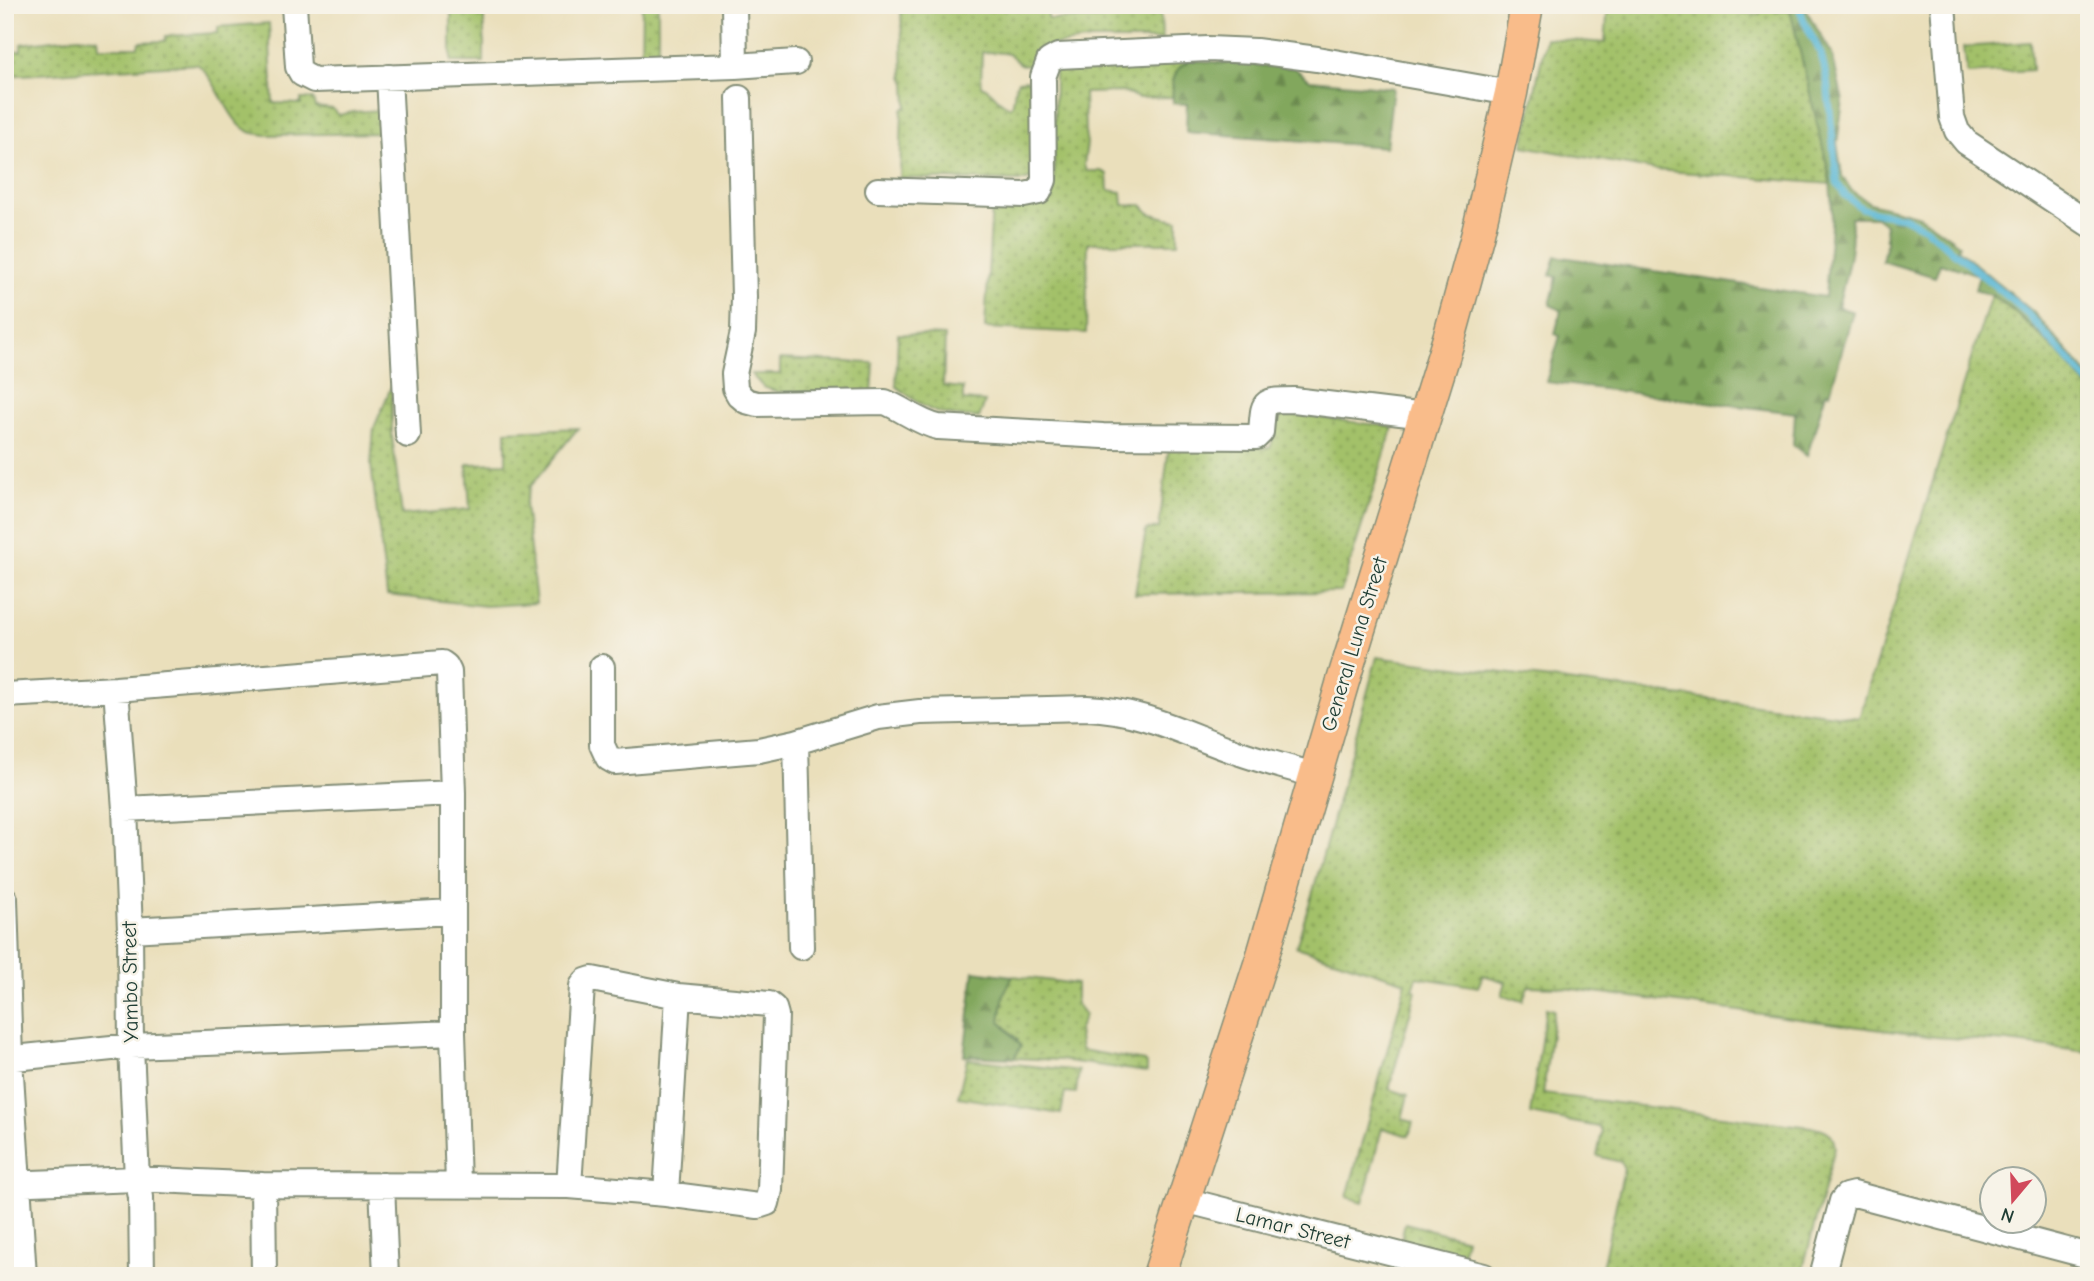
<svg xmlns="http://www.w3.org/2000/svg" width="2094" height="1281" font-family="'Comic Neue',sans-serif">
	<defs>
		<pattern id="green-dots" width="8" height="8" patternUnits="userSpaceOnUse" patternTransform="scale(1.75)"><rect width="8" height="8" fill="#a3c169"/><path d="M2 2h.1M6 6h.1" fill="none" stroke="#849e57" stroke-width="1.8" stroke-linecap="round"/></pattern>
		<pattern id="forest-firs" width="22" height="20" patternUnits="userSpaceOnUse" patternTransform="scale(1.75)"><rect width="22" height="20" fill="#82a75d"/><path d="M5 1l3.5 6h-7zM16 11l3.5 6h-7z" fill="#6a894e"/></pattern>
	</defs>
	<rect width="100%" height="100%" fill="#f7f3e8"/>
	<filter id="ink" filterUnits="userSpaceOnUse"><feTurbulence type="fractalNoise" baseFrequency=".0143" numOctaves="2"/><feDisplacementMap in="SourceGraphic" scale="14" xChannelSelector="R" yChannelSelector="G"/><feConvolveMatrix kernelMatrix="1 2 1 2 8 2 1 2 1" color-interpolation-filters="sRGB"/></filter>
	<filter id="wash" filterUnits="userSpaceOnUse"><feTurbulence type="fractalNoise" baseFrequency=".00686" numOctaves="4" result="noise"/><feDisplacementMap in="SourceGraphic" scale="28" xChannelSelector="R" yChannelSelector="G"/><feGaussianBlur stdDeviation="1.57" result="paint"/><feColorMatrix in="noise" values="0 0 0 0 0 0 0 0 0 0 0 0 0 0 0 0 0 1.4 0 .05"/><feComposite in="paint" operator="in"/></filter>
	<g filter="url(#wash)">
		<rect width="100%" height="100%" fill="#eadfbb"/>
		<path fill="url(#green-dots)" stroke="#617f4e" stroke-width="2" d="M451,5H462L463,10H484V62H451Z
			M642,5H658V61H641Z
			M901,5H1042V10H1048V19H1100L1104,14L1161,13L1162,40H1091L1048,46C1036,51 1036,62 1029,65C1020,68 1016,59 1010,55C1003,51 990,53 982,52L981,86C994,89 995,102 1011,107C1016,100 1012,89 1018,81L1027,80L1032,85L1033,178L1022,181L900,178L902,110L907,106L906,83L903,76Z
			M1608,5H1638L1760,14L1761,5H1774L1776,12L1790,9L1827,164L1830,184L1655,170L1523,146L1546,38L1605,43Z
			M269,23L273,103L301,104V99H313L315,107L333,109L339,115L353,112L380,110L383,133L267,135C262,134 255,134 250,132C229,125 218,79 197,64L5,76V52L21,51V44L78,37L98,38L99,47H138L139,42L165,41L166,36L218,33V27Z
			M2030,42L2032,70L1967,74L1964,47Z
			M1190,60L1172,80L1173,97L1138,98L1124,92L1084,93L1085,133L1087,143L1084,165L1086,171H1101L1107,174L1108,190L1122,192L1123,205H1142C1145,208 1147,211 1150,213C1157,216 1171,219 1178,220V243H1088L1086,333L985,328L992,204H1042L1050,200L1054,190L1055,66Z
			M1991,295C2025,319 2064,356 2089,390V1052L2007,1042L1935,1037L1557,987L1528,986L1523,1001L1502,995L1506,982L1483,975L1478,987L1417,977L1413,989L1416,991L1414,999L1389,1089L1408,1095L1402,1119L1413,1122L1409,1136L1382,1128L1363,1202L1347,1197L1406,982L1296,947L1314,888L1377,657L1859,718Z
			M898,334L945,336L943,386L963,388V400L985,402L979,418C936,415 929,413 896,386Z
			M780,359L872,363L874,364L872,394L778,392L763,387L751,374H780Z
			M392,385V436L402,515L470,509L467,464L506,463V431L578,428L530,487L525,504L536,603L486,606L387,595L371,465L374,428Z
			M1282,413L1393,427L1341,592L1135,594L1146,530L1159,528L1169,446L1270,448Z
			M1013,976L1076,984V1003L1085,1015L1078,1031L1081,1050L1144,1061L1147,1065V1072L1060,1060L1014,1058L1018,1052V1040L1000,1021L1004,993Z
			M1546,1008L1554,1010L1543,1094L1819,1128C1830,1131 1833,1135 1835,1147L1801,1276H1600L1624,1169L1621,1162L1597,1156L1602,1132L1599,1127L1530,1114Z
			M967,1059L1079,1071L1076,1093L1065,1092L1061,1114L958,1097Z
			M1405,1223L1466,1239L1462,1254L1401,1239Z"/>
		<path fill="url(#forest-firs)" stroke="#507248" stroke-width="2" d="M1789,5H1803L1832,54L1843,101L1837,143L1842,176L1852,191L1870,203L1920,216L1959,244L1957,249L2033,312L2089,376V390C2071,365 2018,309 1991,295C1986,293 1980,292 1975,290L1979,275L1940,263L1935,277L1882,261L1886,242L1885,224L1876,217H1851C1855,247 1845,277 1838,307L1853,312L1830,393L1826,392L1807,456L1793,445L1795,413L1546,382L1560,336L1555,334L1561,310L1550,305L1557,277L1550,275L1556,256L1825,297L1832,213L1830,178Z
			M1190,60L1294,68L1310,80L1393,88L1386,147L1186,132L1187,104L1173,103C1172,85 1171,69 1190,60Z
			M974,971L1013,976L1004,993L1000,1021L1021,1046L1014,1058L964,1056Z"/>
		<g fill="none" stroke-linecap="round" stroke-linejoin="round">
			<path stroke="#55b5d4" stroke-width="7" d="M1798,5L1805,23L1821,54L1827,80L1837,183L1845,195L1861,208L1879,213L1903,217L1925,228L2024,310L2089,383"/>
		</g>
	</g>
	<g filter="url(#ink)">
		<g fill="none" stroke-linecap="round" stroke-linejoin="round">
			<defs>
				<path id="minor" d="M294,5L298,67L302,74L314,80L735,66
					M734,5L735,66L796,62
					M1943,5L1952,117L1957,131L1966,142L2089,224
					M389,77L408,435
					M739,98L744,297L743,332L734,374L735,388L739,395L746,401L757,404L885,402C903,409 919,423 938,427L1103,436L1256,437L1261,432C1264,401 1260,400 1294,400L1425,416
					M878,190L1024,195L1039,192L1044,180L1043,77L1049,61L1058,56L1208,49L1256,51L1317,59L1511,93
					M602,667V745L608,758L615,762L759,750L796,742L878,717L920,712L1087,708C1143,710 1185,734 1237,752C1262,761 1289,768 1315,775
					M116,689L125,809L130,930L131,1046L137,1179L141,1197L142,1276
					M5,695L116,689L442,663L446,666L449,672L453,793V1033L458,1184
					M796,742L801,947
					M125,809L453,793
					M5,899L10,1059L24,1276
					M130,930L452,912
					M5,1059L131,1046L453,1033
					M5,1184L137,1179L263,1185L569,1186L666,1194L758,1206L767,1203L770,1190L776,1015L774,1008L769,1004L678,996L592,979L586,981L582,986L569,1186
					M263,1185L264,1276
					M382,1185L386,1276
					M666,1194L678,996
					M1184,1200L1484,1276
					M1822,1276L1842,1201L1846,1196L1854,1194L2089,1256"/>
				<path id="major" d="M1159,1276L1263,955L1343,681L1450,335L1478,233L1511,93L1527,5"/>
			</defs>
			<use href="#minor" stroke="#848e78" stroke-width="28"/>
			<use href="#major" stroke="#848e78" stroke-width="35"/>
			<use href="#minor" stroke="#fff" stroke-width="24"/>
			<use href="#major" stroke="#f9bc8a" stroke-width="32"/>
		</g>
	</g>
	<g text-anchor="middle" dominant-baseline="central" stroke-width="5" stroke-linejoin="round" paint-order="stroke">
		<g font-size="21" fill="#1f3d34" stroke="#f7f3e8">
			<text transform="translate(1354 644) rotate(-73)">General Luna Street</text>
			<text transform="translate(130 982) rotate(-91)">Yambo Street</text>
			<text transform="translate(1293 1228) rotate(14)">Lamar Street</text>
		</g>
	</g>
	<rect width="2094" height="1281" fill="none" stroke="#f7f3e8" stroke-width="28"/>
	<g transform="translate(2013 1200) rotate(199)"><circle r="33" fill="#f7f3e8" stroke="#a1aaa0" stroke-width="2"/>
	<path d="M0-5L12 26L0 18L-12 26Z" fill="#d1495b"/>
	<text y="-10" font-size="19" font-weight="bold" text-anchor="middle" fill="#1f3d34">N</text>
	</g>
</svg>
